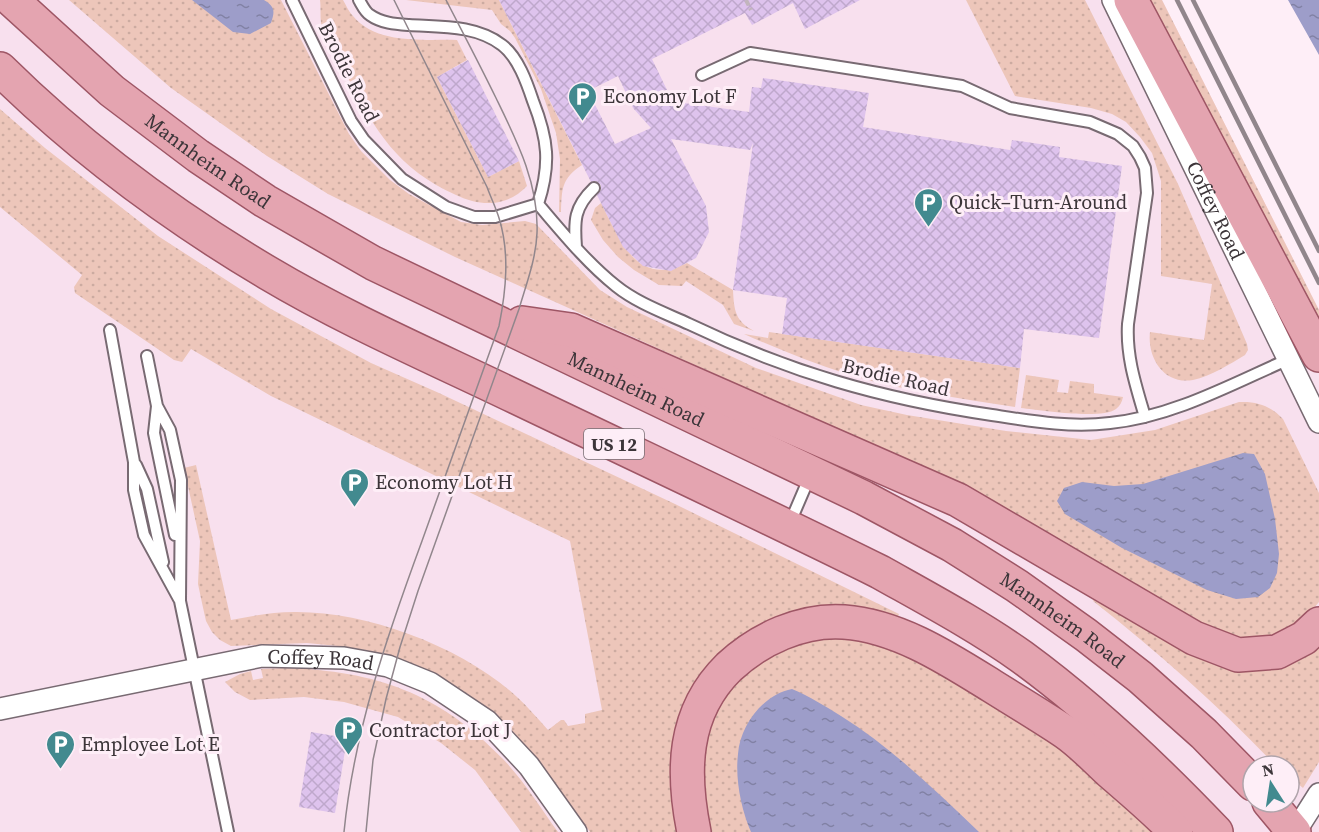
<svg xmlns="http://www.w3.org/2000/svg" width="1319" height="832" font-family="'Source Serif 4',serif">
	<defs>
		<pattern id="grass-dots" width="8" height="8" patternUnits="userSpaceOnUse" patternTransform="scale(1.5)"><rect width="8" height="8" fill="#edc6ba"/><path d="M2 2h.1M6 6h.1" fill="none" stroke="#ccaba1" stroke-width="1.8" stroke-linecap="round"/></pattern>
		<pattern id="water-ripples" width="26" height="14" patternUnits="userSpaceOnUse" patternTransform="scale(1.5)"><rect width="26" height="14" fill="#9d9dc9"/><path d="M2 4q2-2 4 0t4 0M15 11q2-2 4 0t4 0" fill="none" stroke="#8181a4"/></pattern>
		<pattern id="building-cross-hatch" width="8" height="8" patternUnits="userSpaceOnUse" patternTransform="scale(1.5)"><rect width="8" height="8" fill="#dec3ed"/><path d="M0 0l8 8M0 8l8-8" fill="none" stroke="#bfa8cc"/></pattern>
	</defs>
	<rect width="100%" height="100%" fill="#feeef7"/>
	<path fill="#f8e0ee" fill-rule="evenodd" d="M0,0H1162L1319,310V832H0ZM1253,766H1289V802H1253Z"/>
	<path fill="url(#grass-dots)" d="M69,0H281L349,134L361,151L390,180L409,194L461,222L482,225L525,221L536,224L600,290L627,307L756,368L861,405L907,415L1006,431L1091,440L1155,430L1239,402C1257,401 1271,406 1283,419L1319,493V602C1302,623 1277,639 1249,639C1237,639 1223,635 1211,632L935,473L455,257L328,194L267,156L171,88Z
		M320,0H343C346,5 349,12 353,16C377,45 424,39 457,40L467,60L437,77L488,177L519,161L527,186C507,207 481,207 456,195C398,169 375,131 347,76C341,63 324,37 321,23C320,15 321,7 320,0Z
		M406,0H499L582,165C561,179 562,189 561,212H559L560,159L556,133L541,89L515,38L510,31L501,24L492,10Z
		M966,0H1085L1178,184L1247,344L1248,350L1245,355C1230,364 1211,376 1193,380C1164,385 1147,358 1150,332L1204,340L1212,284L1161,276V181L1152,153L1140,137L1126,122L1112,114L1091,108L1015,96Z
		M1137,0H1162L1319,310V337Z
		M0,109L45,148L158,236L271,309L371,363L439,393L675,504L899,614L896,621L724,653L681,832H590L533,754L513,732L493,714L408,664L365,650L338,646L307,643L231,646L220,640L212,632L206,621L202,603L198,584L200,541L184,468L196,465L231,620C252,616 273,612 294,612C367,611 463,647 517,697C528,707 538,719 548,730L561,720H564L568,726L585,723V714L602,710L570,541L271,396L191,349L182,362L174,360L75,293L74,287L82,275L0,207Z
		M601,203C620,239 636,288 687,263L733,290C734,310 735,321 754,331L734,324L723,305L686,281L682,286L659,285L634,270L618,257L603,240L591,220L595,208Z
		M769,332L1020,368L1015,407C959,398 902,391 847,374C812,363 778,349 744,334L768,338Z
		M1026,375L1059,380L1057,392L1068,393L1070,381L1094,384V393L1123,397C1122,402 1120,406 1116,409C1101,420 1040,410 1021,408Z
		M1097,594L1178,645L1319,642V762L1303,788L1289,776V766H1276C1219,706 1158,652 1093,601Z
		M850,637L898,650L1020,717L1082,766L1157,832H709C705,816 700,755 704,740C717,700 745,661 787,646C808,638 828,638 850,637Z
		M286,668C376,671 439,693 503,759C524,781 540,807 558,832H521L475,770L441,743L398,717L344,702L304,697L250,700L235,692L225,682L240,674L251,671L253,680L263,678L261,669Z"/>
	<path fill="url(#water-ripples)" d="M192,0H264C275,7 275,11 271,23L250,34L233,32Z
		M1288,0H1319V55Z
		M1243,453L1254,454L1265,474L1275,519L1279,554L1277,573L1270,588L1258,597L1236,599L1207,590L1122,548L1065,514L1057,501L1064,488L1082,482L1114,486L1143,484Z
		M792,689C809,696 825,706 841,716C892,748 935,790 979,832H751C741,809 735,779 738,754C740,725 764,694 792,689Z"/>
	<path fill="url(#building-cross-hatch)" fill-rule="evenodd" d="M499,0H860L805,29L793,3L752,25L745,13L652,59L667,90L674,98L684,103L749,112L752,87L761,88L763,78L869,93L863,127L1010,150L1012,140L1060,147L1059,157L1122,166L1099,338L1024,329L1020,368L782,334L787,298L733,290L753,143L750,150L671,139L706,206L709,232L696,258L671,271L643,266L623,247L597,195L601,190V185L596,181L591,182ZM618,76L633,108L651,128L615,144L588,91Z
		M468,60L519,161L488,177L437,77Z
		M311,732L347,738L335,813L299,807Z"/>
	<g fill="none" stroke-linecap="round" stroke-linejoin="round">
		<defs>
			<path id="lane" d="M292,0L351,121L364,140L402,179L446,207L474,217H495L538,204
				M359,0C362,5 365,12 370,15C381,23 396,24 409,25C441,27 476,25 502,45C518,57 527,83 533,101C548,139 551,164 538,204
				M702,75L750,53L962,86L1010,108L1090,122L1118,134L1133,146L1140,157L1145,168L1147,193L1128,324C1126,357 1136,386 1145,417
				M538,204C562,232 587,263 616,286C637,303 665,313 689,324C789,372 882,399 992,415C1031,421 1070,428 1110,423C1172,417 1232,384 1289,359
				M576,247C574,221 574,207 594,188
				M110,330L134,462V490L144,535L179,599
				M147,356L157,406L154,433L175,535
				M157,406L170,430L181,480L180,601L228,832
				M136,465L147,489L163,562
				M789,525L810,476"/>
			<g id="street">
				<path id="s1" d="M1113,0L1319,422"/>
				<path id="s2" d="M0,709L262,656L344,658L388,666L430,683L487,721L529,766L576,832"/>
				<path d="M1295,832L1319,794"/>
			</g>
			<g id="primary">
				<path id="s3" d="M12,0L112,91L198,156L265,201L373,263L864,498L952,545L1017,586L1086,635L1140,677L1204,734L1253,784"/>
				<path d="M1131,0L1319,355"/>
				<path d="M0,69C80,148 172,216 268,273C347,320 433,357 516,397C637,455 759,512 880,572C928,599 977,625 1022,657C1093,709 1156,769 1216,832"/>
				<path d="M522,323L571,330L958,500L1194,638L1238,655L1277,652L1304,638L1319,624"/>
				<path d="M1269,802L1294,832"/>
				<path d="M694,832C682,773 682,713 729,667C759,639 802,619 844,622C898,626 947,658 992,686C1016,701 1041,716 1065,732C1081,743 1095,758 1109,771C1132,791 1155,810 1176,832"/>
			</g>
		</defs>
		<use href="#lane" stroke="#786a72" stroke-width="14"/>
		<use href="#street" stroke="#786a72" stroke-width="24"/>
		<use href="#primary" stroke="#9e5665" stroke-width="36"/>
		<path stroke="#c2b5bd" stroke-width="4" stroke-dasharray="6 3" stroke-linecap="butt" d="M746,0L751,10"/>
		<use href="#lane" stroke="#fff" stroke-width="10"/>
		<use href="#street" stroke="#fff" stroke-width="21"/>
		<use href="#primary" stroke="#e4a4b0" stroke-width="33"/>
		<path stroke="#91868c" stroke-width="1.5" d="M344,832C354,731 387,636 422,541C447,470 473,398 499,326C506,291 510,253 499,218C496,208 491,198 487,187L394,0
			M366,832L373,760L386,699L400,647L418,591L519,309C526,285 536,259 537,233C539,184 517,141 496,98C480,65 463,33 446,0"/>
		<path stroke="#91868c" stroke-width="4.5" d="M1177,0L1319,283
			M1193,0L1319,251"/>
	</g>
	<defs>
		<symbol id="parking-pin" viewBox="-11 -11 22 30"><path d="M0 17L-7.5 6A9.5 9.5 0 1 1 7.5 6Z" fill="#428a8f" stroke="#feeef7"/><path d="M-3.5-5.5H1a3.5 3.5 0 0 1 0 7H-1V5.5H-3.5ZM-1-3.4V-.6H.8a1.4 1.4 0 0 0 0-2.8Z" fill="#fff"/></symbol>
	</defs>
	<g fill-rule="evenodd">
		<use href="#parking-pin" x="566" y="80" width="33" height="45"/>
		<use href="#parking-pin" x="912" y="186" width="33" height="45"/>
		<use href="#parking-pin" x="338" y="466" width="33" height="45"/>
		<use href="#parking-pin" x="332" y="714" width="33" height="45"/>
		<use href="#parking-pin" x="44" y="728" width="33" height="45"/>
	</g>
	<g text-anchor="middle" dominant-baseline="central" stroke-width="6" stroke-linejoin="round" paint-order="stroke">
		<rect fill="#feeef7" stroke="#766c72" stroke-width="1.5" x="584" y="429" width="60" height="30" rx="4.5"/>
		<g font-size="18" font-weight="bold" fill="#3c3539">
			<text x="614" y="444">US 12</text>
		</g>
		<g font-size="20" fill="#3c3539" stroke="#feeef7">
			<text transform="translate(349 72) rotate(63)">Brodie Road</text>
			<text stroke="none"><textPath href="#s3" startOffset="254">Mannheim Road</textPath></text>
			<text stroke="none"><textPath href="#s1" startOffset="234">Coffey Road</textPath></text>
			<text transform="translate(896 377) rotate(13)">Brodie Road</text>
			<text stroke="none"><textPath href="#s3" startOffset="740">Mannheim Road</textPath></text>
			<text stroke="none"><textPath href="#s3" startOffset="1226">Mannheim Road</textPath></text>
			<text stroke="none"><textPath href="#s2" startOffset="326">Coffey Road</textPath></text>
		</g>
		<g font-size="20" fill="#3c3539" stroke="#feeef7" text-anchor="start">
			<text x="603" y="96">Economy Lot F</text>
			<text x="949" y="202">Quick–Turn-Around</text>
			<text x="375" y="482">Economy Lot H</text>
			<text x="369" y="730">Contractor Lot J</text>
			<text x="81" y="744">Employee Lot E</text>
		</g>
	</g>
	<g transform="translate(1271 784) rotate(348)"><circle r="28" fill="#feeef7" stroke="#b0a4ab" stroke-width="1.5"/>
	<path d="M0-4.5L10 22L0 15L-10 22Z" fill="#428a8f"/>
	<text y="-9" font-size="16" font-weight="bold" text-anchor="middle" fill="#3c3539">N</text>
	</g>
</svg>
